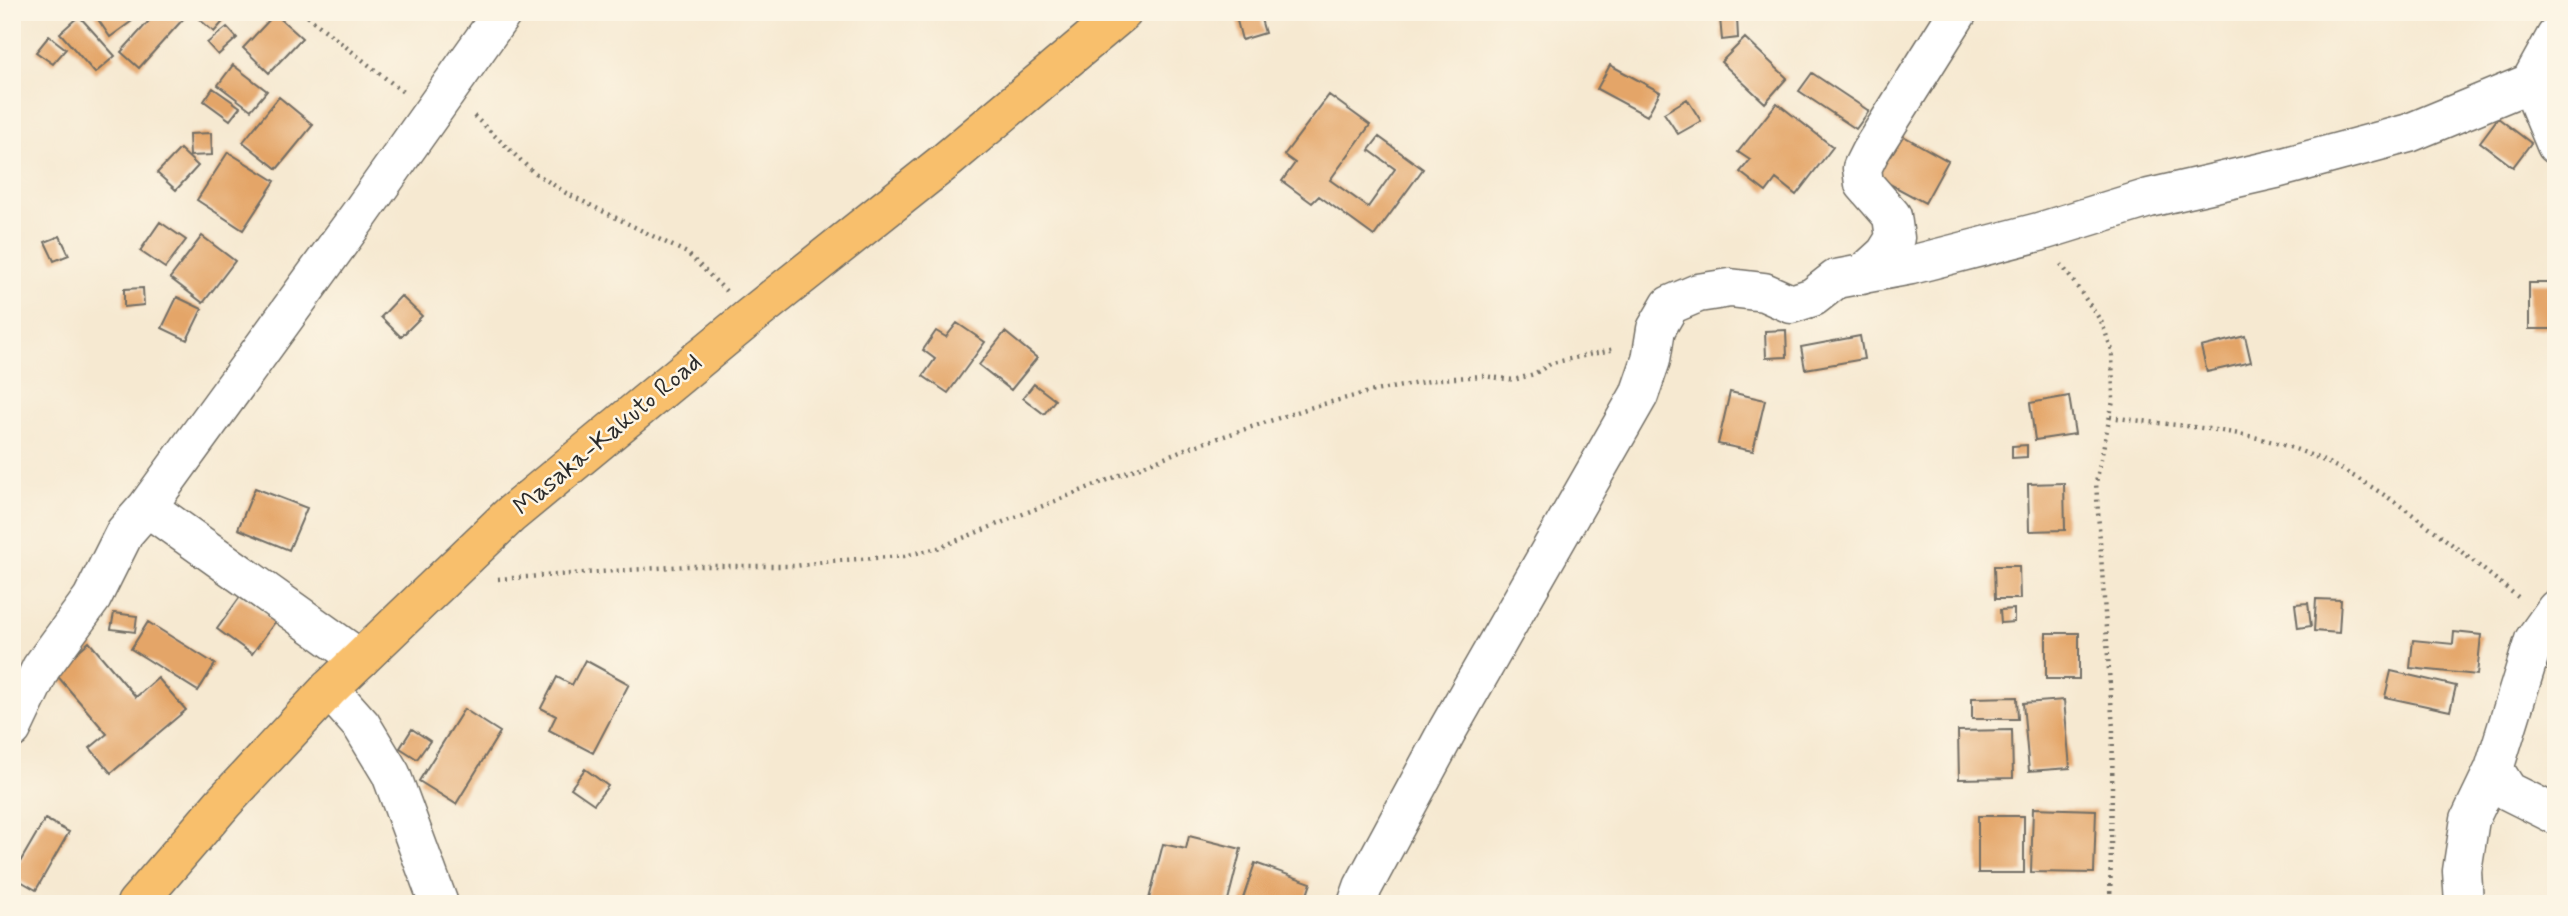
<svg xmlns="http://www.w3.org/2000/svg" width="2568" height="916" font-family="Mynerve,sans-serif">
	<rect width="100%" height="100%" fill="#fcf5e5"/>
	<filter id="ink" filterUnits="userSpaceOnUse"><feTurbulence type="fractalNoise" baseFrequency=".0143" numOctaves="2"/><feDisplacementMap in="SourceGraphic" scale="14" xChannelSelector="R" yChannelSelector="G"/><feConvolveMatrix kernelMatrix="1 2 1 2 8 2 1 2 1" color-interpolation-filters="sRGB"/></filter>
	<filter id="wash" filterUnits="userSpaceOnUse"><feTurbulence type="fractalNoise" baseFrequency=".00686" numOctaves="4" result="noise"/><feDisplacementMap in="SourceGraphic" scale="28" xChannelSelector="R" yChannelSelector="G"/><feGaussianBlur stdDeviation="1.57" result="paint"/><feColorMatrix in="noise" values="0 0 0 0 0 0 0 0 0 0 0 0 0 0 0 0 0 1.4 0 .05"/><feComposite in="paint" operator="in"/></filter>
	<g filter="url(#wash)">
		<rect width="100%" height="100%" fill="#f6e9d1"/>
		<g id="blocks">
			<path fill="#e4a567" d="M93,12H126L132,21L110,37Z
				M157,12H179L185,17L139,68L121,52Z
				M191,12H224L228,16L214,32Z
				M1251,12H1259L1265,33L1242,40L1236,17Z
				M275,14L302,38L269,73L243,48Z
				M79,16L115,56L95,73L60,33Z
				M1737,17L1738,38L1722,40L1720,18Z
				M227,27L237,38L218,55L207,43Z
				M49,36L66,49L53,64L36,52Z
				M1745,38L1787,78L1765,103L1721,62Z
				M233,65L267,91L251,110L218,85Z
				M1610,65L1660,92L1647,116L1597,89Z
				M1812,73L1869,111L1856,129L1799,91Z
				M213,88L240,107L230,120L204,101Z
				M1329,95L1370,125L1330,180L1368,207L1395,169L1369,150L1379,137L1423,169L1374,236L1319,196L1312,203L1282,181L1295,163L1284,155Z
				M279,97L313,125L277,169L243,142Z
				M1687,99L1701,121L1678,134L1664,113Z
				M1777,103L1833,147L1796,195L1776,179L1766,192L1740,172L1750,160L1738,152Z
				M2498,118L2531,143L2513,167L2480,142Z
				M211,133L212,155L190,156L189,134Z
				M1898,133L1948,161L1925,203L1875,176Z
				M180,149L198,166L176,190L157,173Z
				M228,152L275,181L243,230L197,200Z
				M160,222L186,240L165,268L140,251Z
				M60,236L69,255L54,261L45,242Z
				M202,236L235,261L203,303L170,278Z
				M2529,283H2556V329H2529Z
				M143,288L144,305L124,307V289Z
				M401,296L422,316L401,337L381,317Z
				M177,297L202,309L187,340L162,328Z
				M957,323L985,342L948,393L923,376L935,359L923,350L936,331L946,337Z
				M1786,330L1787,357L1766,358L1765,331Z
				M1005,332L1037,358L1011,390L979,365Z
				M1860,336L1864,359L1805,369L1801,347Z
				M2245,336L2251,362L2207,372L2201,347Z
				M1034,384L1055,400L1044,414L1023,398Z
				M1730,392L1765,400L1753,451L1718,444Z
				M2069,396L2075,434L2035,440L2030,403Z
				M2027,445V457L2012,458V446Z
				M2064,483L2065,530L2029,531L2028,484Z
				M255,488L307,508L289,550L238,529Z
				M1994,566H2019L2020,599H1995Z
				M240,597L275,622L252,654L217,629Z
				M2316,599L2341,600L2339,633L2314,631Z
				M2308,603L2311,626L2298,628L2295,604Z
				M2014,609V622L2001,623L2000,610Z
				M114,613L137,616L135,632L111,629Z
				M148,622L215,664L198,691L131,649Z
				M2454,632L2481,635L2477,675L2410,668L2413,640L2453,644Z
				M2046,633H2079V679H2046Z
				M89,642L136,697L158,678L186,710L111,773L90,748L107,734L54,672Z
				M585,660L629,684L593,753L549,730L556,716L541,708L557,677L572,685Z
				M2391,671L2456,686L2450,711L2385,697Z
				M2017,697L2018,719H1972V698Z
				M2064,700L2070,768L2029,771L2023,703Z
				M464,709L500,732L456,804L419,781Z
				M412,729L430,741L417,759L400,748Z
				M2012,730L2013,778L1959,779L1958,731Z
				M585,769L608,786L594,804L571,788Z
				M2033,808L2096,810L2094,873L2031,872Z
				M1978,816H2024V873H1978Z
				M45,819L69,832L36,890L12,876V857L20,862Z
				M1189,836L1241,849L1227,904H1168L1149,899L1163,844L1186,849Z
				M1255,863L1311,883L1304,904H1241Z
				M771,900L791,902L790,904H771Z"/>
		</g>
	</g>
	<g filter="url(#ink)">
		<use href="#blocks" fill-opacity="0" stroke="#726e65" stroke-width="2"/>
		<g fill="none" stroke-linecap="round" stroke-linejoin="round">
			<defs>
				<path id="minor" d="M2530,83L2556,145
					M1862,275L1885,254L1895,238L1892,216L1864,184L1862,168L1870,152L1958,12
					M147,507L360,659
					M329,689L362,726L391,774L439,904
					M12,729L41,668L92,598L125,532L147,507L360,214L503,12
					M2494,769L2508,791L2556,815
					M1357,904L1363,887L1447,731L1639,395L1651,360L1656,329L1670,305L1698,293L1730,288L1764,292L1791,304L1813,297L1836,279L1911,265L2039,232L2149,198L2276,169L2409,133L2530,83L2556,36
					M2464,904L2462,871L2470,819L2494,769L2534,640L2556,609"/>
				<path id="highway" d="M136,904L223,803L329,689L510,515L751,316L947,160L1123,12"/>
			</defs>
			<use href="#minor" stroke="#726e65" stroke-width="41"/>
			<use href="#highway" stroke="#726e65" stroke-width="41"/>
			<path stroke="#726e65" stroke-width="4.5" stroke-dasharray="2 5" stroke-linecap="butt" d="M302,12L403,92
				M474,116L532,171L566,193L687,253L726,291
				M2061,264L2101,321L2112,350L2113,401L2096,483L2113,729L2110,904
				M2110,417C2173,426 2243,428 2303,452C2381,482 2453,546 2518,597
				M498,579L687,566H795L830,561L904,556L938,548L1185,449L1309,408L1369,392L1441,379L1483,376L1514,380L1534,374L1552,363L1615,349"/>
			<use href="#minor" stroke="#fff" stroke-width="38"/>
			<use href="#highway" stroke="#f8bf6c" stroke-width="38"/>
		</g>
	</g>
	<g text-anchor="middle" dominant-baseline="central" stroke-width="5" stroke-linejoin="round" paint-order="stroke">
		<g font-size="26" fill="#2b2b2b" stroke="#fcf5e5">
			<text transform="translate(608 435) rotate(-40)">Masaka-Kakuto Road</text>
		</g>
	</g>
	<rect width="2568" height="916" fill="none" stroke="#fcf5e5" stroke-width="42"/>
</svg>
